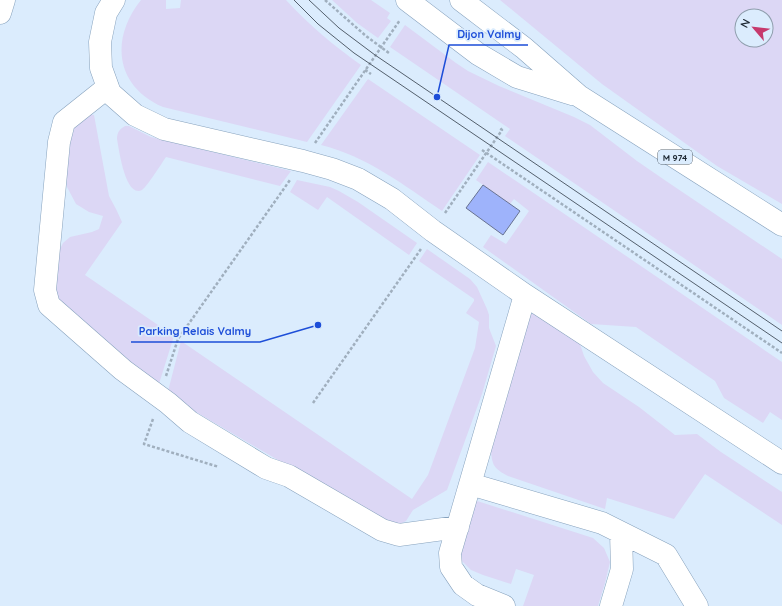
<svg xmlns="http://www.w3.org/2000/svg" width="782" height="606" font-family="Quicksand,sans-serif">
	<rect width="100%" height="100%" fill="#dbecfd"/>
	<path fill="#dcd7f5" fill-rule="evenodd" d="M141,0H166V9L180,8L181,0H286C309,25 334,46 361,65L307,142L163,107C115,86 110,39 141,0Z
		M332,0H371L390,13L387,18L391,21L378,38L357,23Z
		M500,0H782V204L717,166L602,84ZM742,16H766V40H742Z
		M405,25L456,63L468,71L499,86L574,117L590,125L637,161L669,183L782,259V325L505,136L510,129L390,47Z
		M368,79L480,155L442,211C404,185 366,156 321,145Z
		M84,114L94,115L109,196L116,209L122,222L85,275L174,336L158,387L124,362L51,292L54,261L63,243L70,237L92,232L99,229L103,216L89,212L76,204L67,187L65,175L66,138Z
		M125,126H129L151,137L291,171L280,186L166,157C162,163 146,188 142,190C125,198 119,149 117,139C117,132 120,129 125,126Z
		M488,162L782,362V420L770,412L763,423L724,398L715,381L636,327L591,324L483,247L491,235L506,244L529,211L514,199L510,204L476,180Z
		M297,180L330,187L339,191L358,202L417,243L409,255L327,197L318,210L290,192Z
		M427,249L470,279L477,287L487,309L489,315V328L496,346L482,394L447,490L413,510L406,521L396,526L392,527L167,395L181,341L412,499L428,475L475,348L479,322L466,313L474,301V299L419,261Z
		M529,314H536L580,344L584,356L593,372L603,383L639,407L675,435L697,434L721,452L782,492V525L705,474L674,519L607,498L605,509L508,476C495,469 492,466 491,451Z
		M474,500L593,538L604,548L610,562L605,583L598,606H523L534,575L516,569L511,584L483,575L471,570L459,558Z"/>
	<path fill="#9eb3fb" stroke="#687291" d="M483,185L520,211L503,235L466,208Z"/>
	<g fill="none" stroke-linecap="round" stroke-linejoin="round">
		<defs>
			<path id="minor" d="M114,0L106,13L100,42L101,68L110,93L135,115L164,129L303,161L332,169L358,179L392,199L433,231L525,295L782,463
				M0,13L4,0
				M108,87L64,122L59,142L45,290L49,305L123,370L168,403L190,422L266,468L289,476L382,530L399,535L458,527
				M470,484L602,523L666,555L697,606
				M504,606L477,595L463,585L451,567L450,553L525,295
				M611,606L622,569L621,533"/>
			<path id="major" d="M407,0L478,54L517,77L572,94
				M461,0L524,48L579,96L782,225"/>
		</defs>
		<use href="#minor" stroke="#87a2bd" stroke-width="23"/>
		<use href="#major" stroke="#87a2bd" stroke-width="23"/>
		<path stroke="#a0afbe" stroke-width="2.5" stroke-dasharray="3 2" stroke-linecap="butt" d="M325,0L366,36L389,53
			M365,70L371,74
			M315,143L400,20
			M482,150L782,353
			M445,213L502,130L499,127
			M166,376L178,339L290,180
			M313,403L421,249
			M153,419L144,444L219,467"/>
		<use href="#minor" stroke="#fff" stroke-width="22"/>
		<use href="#major" stroke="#fff" stroke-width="22"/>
		<path stroke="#535f6c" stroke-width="1" d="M294,0L318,24L354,53L782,343
			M309,0L339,28L375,55L782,331"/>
	</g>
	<g text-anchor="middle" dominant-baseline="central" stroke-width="3.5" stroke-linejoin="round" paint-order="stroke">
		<rect fill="#dbecfd" stroke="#576470" stroke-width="1" x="658" y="150" width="34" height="14" rx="3"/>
		<g font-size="9" font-weight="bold" fill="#1e2934">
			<text x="675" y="157">M 974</text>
		</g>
	</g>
	<path fill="none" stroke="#1d4ed8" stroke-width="1.5" d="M437 97L449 45H528M318 325L260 342H131"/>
	<g fill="#1d4ed8" stroke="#dbecfd" stroke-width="1.5">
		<circle cx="437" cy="97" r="4"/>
		<circle cx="318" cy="325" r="4"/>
	</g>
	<g font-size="11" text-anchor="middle" font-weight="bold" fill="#1d4ed8" stroke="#dbecfd" stroke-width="3.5" stroke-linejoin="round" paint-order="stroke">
		<text x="489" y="38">Dijon Valmy</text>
		<text x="195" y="335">Parking Relais Valmy</text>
	</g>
	<g transform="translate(754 28) rotate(298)"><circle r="19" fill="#dbecfd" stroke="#8f9ead"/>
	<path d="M0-3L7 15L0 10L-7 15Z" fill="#c63a6d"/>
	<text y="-6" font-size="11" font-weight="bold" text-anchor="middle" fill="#1e2934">N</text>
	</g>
</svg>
